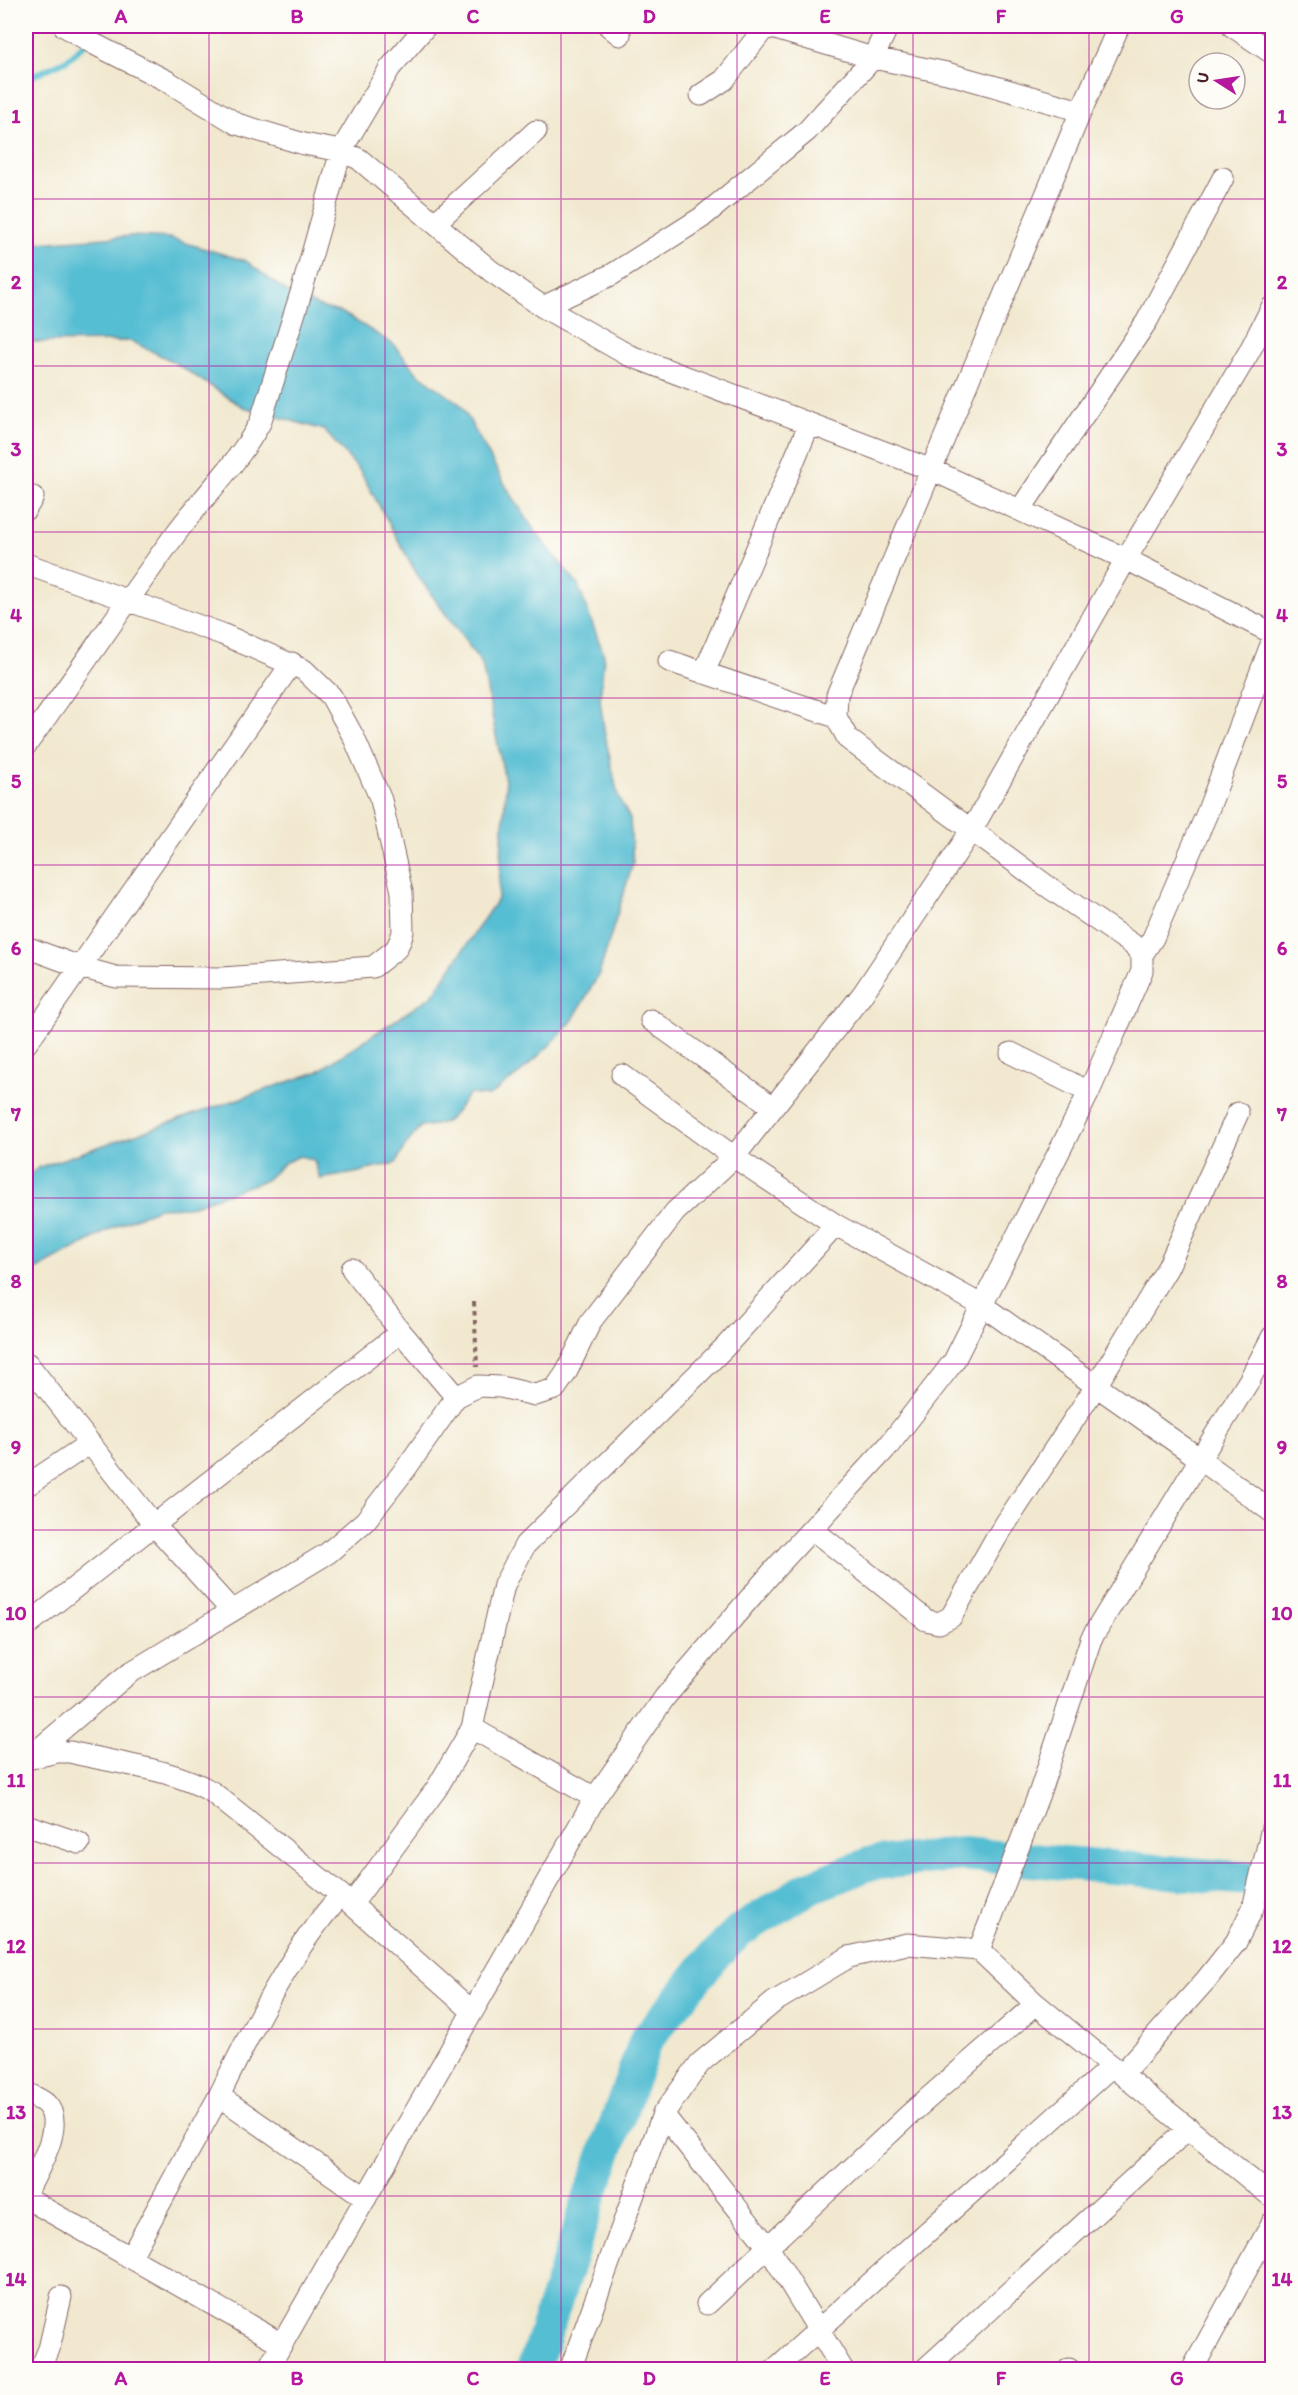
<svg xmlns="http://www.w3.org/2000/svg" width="1298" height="2395" font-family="Itim,sans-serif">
	<rect width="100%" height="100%" fill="#fdfcf7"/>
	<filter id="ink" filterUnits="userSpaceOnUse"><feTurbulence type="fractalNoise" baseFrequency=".0167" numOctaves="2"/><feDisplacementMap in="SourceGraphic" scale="12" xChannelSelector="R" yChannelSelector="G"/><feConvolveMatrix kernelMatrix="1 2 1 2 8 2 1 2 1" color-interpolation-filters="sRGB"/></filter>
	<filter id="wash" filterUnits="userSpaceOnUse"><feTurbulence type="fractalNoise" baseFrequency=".008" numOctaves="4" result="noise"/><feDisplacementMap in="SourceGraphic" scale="24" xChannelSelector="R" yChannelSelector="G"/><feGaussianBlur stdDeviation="1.35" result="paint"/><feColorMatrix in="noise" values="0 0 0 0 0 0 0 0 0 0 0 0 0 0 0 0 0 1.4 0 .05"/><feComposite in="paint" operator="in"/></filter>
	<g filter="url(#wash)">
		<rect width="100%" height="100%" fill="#f1e8cf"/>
		<path fill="#56bed3" stroke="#506e7f" stroke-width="1.5" d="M132,236L169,238L246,261L287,292L320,307L343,313L393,344L417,373L461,405L507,488L534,530L578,585L604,655L600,700L605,736L618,796L630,819L633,863L599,974L572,1021L551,1044L520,1073L489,1096L469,1094C451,1116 453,1126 421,1126L405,1146L396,1163L355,1173L320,1179L314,1160L300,1156L284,1163L266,1180L188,1207L159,1208L118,1225L26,1275V1177L40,1167L317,1072L432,996L498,898L506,786L482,664L418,576L360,471L324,430L243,407L172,361L131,341L26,342V244Z"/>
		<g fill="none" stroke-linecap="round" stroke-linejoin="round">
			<path stroke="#56bed3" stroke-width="6" d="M1251,26L1272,41
				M26,79L67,60L104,26"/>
			<path stroke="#56bed3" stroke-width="34" d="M533,2370L594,2184L646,2040L713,1957L738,1932L808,1888L869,1864L962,1854L1272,1881"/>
		</g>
	</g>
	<g filter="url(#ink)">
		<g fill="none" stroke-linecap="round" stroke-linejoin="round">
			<defs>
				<path id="minor" d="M64,26L94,44L167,81L237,124L304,144L341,151L359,159L491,271L543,307L628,355L932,470L1126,559L1272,633
					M609,26L620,35
					M765,26L873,58L947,73L1081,111
					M1232,26L1272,53
					M701,95L724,80L766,26
					M435,223L536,131
					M543,307L613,274L701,218L807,131L873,58L888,26
					M26,509L33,497
					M1020,510L1147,321L1223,178
					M26,564L222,634L304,670L331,696L354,738L381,800L402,892L403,931L401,939L396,949L373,967L223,978L116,977L80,967L26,1044
					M669,661L836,717
					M704,673L809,425
					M26,745C77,675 125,603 177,532C204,496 238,463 260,423L301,293L341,151L390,68L426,26
					M26,947L80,967L292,663
					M1142,955L1153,938L1207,813L1272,642
					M651,1020L773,1107
					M1011,1053L1089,1092
					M622,1075L734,1157L836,1225L983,1306L1200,1459L1250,1379L1272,1337
					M352,1269L401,1332L456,1397
					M26,1486L90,1443
					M812,1529L926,1620L939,1623L951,1617L996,1538L1096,1386L1168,1267L1238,1113
					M231,1610L154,1525L401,1332
					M26,1626L154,1525L28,1364
					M472,1728L595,1798
					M31,1758L57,1752H70C114,1763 174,1769 212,1792L341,1895
					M26,1760L128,1674L328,1553L365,1521L407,1467L456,1397L478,1386L501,1387L535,1395L555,1389L566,1373L591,1321L675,1212L734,1157L862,995L971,831L1126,559L1249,352L1272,307
					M26,1825L79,1843
					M352,1904L437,1788L472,1728L504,1585L525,1545L725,1347L836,1225
					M979,1950L1039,1794L1091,1639L1200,1459L1272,1512
					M1122,2074L1206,1980L1236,1942L1253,1908L1272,1828
					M26,2092C31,2096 41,2099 46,2104C67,2125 36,2172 26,2194
					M663,2114L768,2247L843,2370
					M26,2198L282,2344
					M366,2198L219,2096C250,2032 293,1947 341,1895L472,2011
					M130,2258L219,2096
					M707,2304L910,2114L1036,2004
					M1069,2369V2370
					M40,2370L49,2349L61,2297
					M267,2370L595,1798L665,1697L774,1570L889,1445L954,1361L1089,1092L1142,971V955L1132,944L1047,886L848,739L836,717L837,695L1081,111L1119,26
					M570,2370L663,2114L700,2063L774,2002L849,1957L907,1944L979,1950L1036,2004L1272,2197
					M774,2370L1112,2066
					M924,2370L1189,2128
					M1192,2370L1272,2223"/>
			</defs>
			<use href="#minor" stroke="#846564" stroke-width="23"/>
			<path stroke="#846564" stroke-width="4" stroke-dasharray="4.5 4.5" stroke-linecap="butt" d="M474,1302L477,1367"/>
			<use href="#minor" stroke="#fff" stroke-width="21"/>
		</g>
	</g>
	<path fill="none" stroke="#b5179e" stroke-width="1.5" stroke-opacity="0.55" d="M209,26V2370M385,26V2370M561,26V2370M737,26V2370M913,26V2370M1089,26V2370M26,199H1272M26,366H1272M26,532H1272M26,698H1272M26,865H1272M26,1031H1272M26,1198H1272M26,1364H1272M26,1530H1272M26,1697H1272M26,1863H1272M26,2029H1272M26,2196H1272"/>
	<rect width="1298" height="2395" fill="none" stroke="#fdfcf7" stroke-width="66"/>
	<g transform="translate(1217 81) rotate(282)"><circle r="28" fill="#fdfcf7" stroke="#b5a4a5" stroke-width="1.5"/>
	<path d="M0-4.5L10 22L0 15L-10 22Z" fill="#b5179e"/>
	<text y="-9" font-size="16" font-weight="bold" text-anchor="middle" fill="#4a1f2b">U</text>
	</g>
	<rect x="33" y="33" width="1232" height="2329" fill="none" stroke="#b5179e" stroke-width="2"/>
	<g font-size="20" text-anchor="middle" font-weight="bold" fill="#b5179e">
		<text x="121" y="23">A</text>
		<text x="297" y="23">B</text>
		<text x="473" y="23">C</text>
		<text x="649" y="23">D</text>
		<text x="825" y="23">E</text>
		<text x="1001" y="23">F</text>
		<text x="1177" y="23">G</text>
		<text x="16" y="123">1</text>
		<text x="1282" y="123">1</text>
		<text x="16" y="289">2</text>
		<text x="1282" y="289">2</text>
		<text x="16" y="456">3</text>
		<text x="1282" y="456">3</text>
		<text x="16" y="622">4</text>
		<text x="1282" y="622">4</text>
		<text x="16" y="788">5</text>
		<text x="1282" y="788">5</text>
		<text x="16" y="955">6</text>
		<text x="1282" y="955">6</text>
		<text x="16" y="1121">7</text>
		<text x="1282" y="1121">7</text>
		<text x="16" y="1288">8</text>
		<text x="1282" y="1288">8</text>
		<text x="16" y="1454">9</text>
		<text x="1282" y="1454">9</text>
		<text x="16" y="1620">10</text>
		<text x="1282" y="1620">10</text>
		<text x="16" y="1787">11</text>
		<text x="1282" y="1787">11</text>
		<text x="16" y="1953">12</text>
		<text x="1282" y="1953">12</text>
		<text x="16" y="2119">13</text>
		<text x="1282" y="2119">13</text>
		<text x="16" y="2286">14</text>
		<text x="1282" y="2286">14</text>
		<text x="121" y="2385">A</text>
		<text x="297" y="2385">B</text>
		<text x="473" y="2385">C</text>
		<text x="649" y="2385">D</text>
		<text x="825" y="2385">E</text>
		<text x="1001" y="2385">F</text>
		<text x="1177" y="2385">G</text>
	</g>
</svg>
